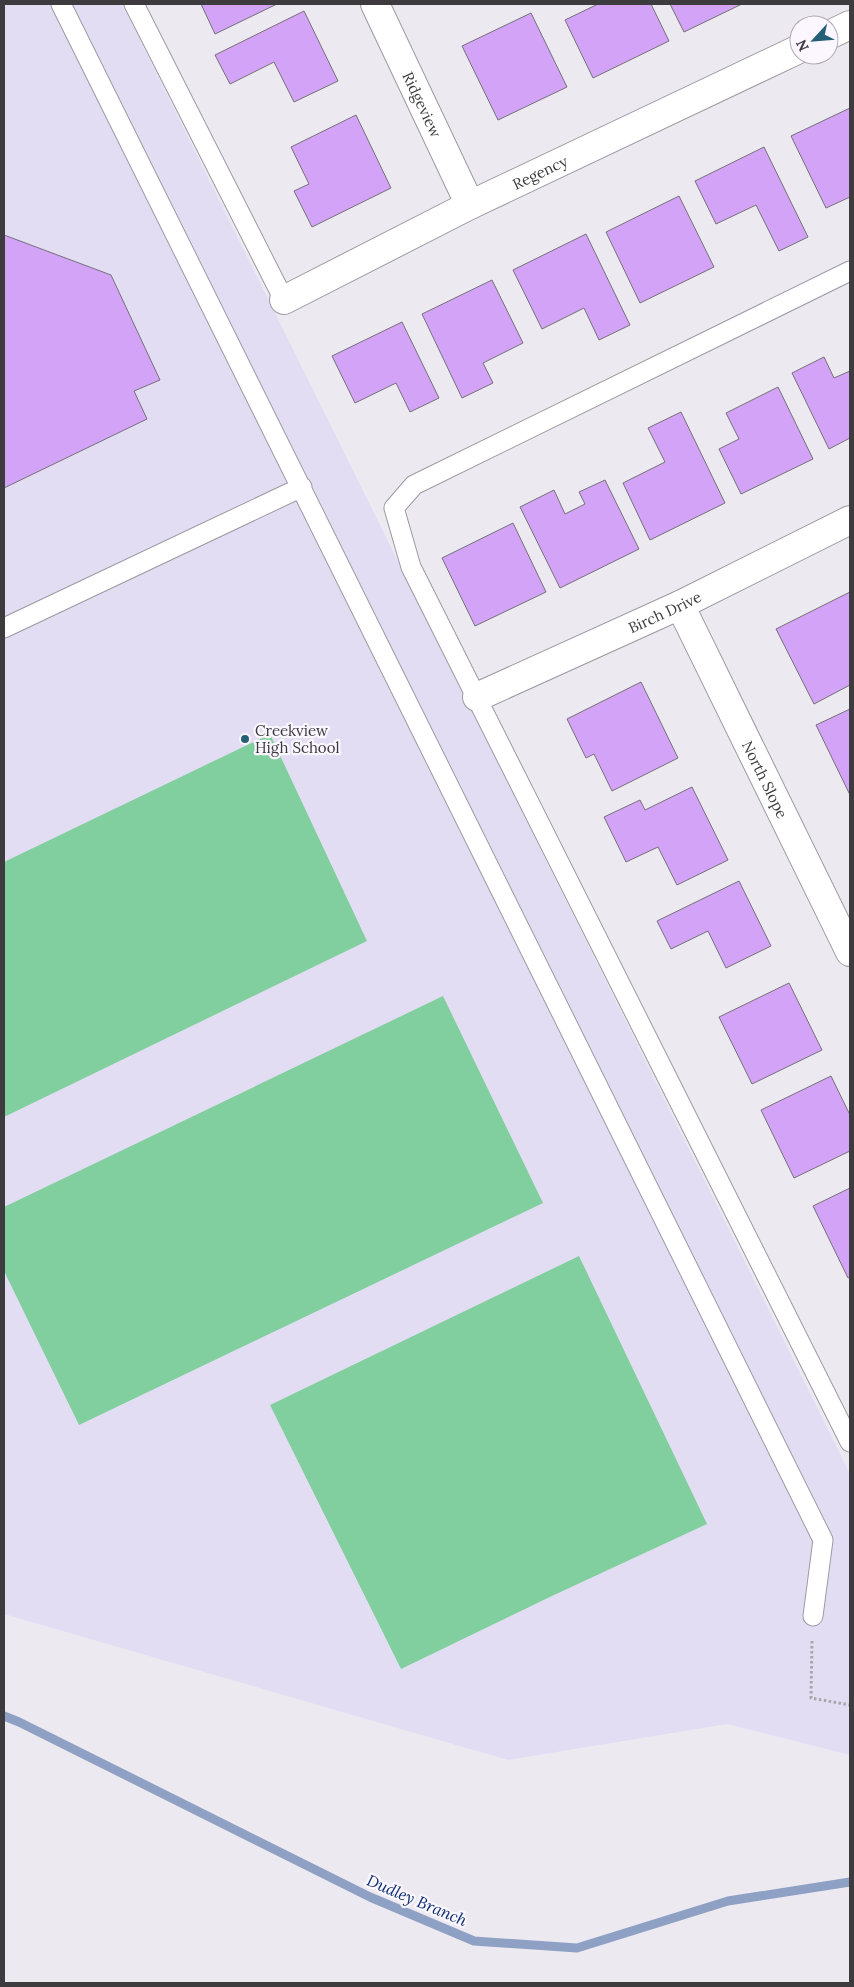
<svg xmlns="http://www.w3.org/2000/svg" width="854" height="1987" font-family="Lora,serif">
	<rect width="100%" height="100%" fill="#ede9f1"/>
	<path fill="#e3ddf3" d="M4,4H122L850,1474V1755L727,1724L508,1760L4,1614Z"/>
	<path fill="#81cf9e" d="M270,734L367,941L4,1117V862Z
		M443,996L543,1203L79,1425L4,1271V1207Z
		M579,1256L707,1524L554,1595L401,1669L270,1405Z"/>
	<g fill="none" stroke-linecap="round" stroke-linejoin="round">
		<path stroke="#8ea1c4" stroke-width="9" d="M4,1716L19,1722L370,1897L474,1941L577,1948L728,1901L850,1882"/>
	</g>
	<path fill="#d2a3f6" stroke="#757178" d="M201,4H277L215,34Z
		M598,4H651L669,41L593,78L565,20Z
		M670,4H742L684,32Z
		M304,11L338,81L294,102L274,62L230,84L215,55Z
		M531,13L567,87L498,120L462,46Z
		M850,108V197L826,208L791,136Z
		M356,115L391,188L312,227L294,191L309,184L291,147Z
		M764,147L808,237L779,251L756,205L716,224L695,181Z
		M679,196L714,267L640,303L606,232Z
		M586,234L630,325L599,340L584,308L542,329L513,270Z
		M4,235L111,275L160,380L134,391L147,419L4,488Z
		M492,280L523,343L483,363L493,383L462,398L422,314Z
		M402,322L439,398L410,412L396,383L355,403L332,356Z
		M824,357L834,378L850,371V438L829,449L792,373Z
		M778,387L813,459L741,494L719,449L739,439L726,413Z
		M681,412L725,503L650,540L623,483L665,462L648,428Z
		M605,480L639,549L560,588L520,507L554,490L565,514L585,504L579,492Z
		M513,523L546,592L475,626L442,558Z
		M850,592V685L814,704L776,629Z
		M641,682L678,758L612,791L594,754L586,758L567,719Z
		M850,709V795L816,725Z
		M692,787L728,860L677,885L658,847L626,862L604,817L640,800L645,810Z
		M739,881L771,946L726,968L708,931L671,949L657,921Z
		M789,983L822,1050L752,1084L719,1017Z
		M831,1076L850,1115V1151L794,1178L761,1110Z
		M850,1188V1277L848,1278L813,1206Z"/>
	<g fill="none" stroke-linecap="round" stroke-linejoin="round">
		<defs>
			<path id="lane" d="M61,4L823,1540L813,1616
				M134,4L284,300
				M850,271L414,485L394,508L411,567L850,1442
				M4,628L302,487"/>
			<g id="street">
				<path id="s1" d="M375,4L470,205"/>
				<path d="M829,35L850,25"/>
				<path id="s2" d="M284,300L470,205L799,49"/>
				<path id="s3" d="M680,605L850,952"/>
				<path id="s4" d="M477,697L680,605L850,520"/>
			</g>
		</defs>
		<use href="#lane" stroke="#9d99a1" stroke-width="21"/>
		<use href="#street" stroke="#9d99a1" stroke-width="30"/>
		<path stroke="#a8a5ab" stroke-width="3" stroke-dasharray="2.5 2.5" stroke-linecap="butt" d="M812,1641L811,1698L850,1705"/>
		<use href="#lane" stroke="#fff" stroke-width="19"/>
		<use href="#street" stroke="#fff" stroke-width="28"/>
	</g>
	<circle fill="#245f78" stroke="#fbf6ff" stroke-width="2" cx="245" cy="739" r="5"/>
	<g text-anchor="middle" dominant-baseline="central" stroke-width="4.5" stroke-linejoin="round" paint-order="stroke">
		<g font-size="15" fill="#3d3b3e" stroke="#fbf6ff">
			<text stroke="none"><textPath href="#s1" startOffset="111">Ridgeview</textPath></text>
			<text stroke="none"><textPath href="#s2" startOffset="286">Regency</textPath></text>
			<text stroke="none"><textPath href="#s4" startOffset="206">Birch Drive</textPath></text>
			<text stroke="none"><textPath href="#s3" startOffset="194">North Slope</textPath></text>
		</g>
		<g font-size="15" fill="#3d3b3e" stroke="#fbf6ff" text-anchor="start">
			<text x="255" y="730">Creekview<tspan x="255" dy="17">High School</tspan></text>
		</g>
		<g font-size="16" font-style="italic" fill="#092e71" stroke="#fbf6ff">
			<text transform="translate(417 1900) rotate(23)">Dudley Branch</text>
		</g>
	</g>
	<rect width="854" height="1987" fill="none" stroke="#3d3b3e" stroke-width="10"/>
	<g transform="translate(814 40) rotate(244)"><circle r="24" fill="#fbf6ff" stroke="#afabb2"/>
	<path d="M0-4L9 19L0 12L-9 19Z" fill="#245f78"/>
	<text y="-8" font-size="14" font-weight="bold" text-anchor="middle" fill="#3d3b3e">N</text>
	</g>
</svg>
